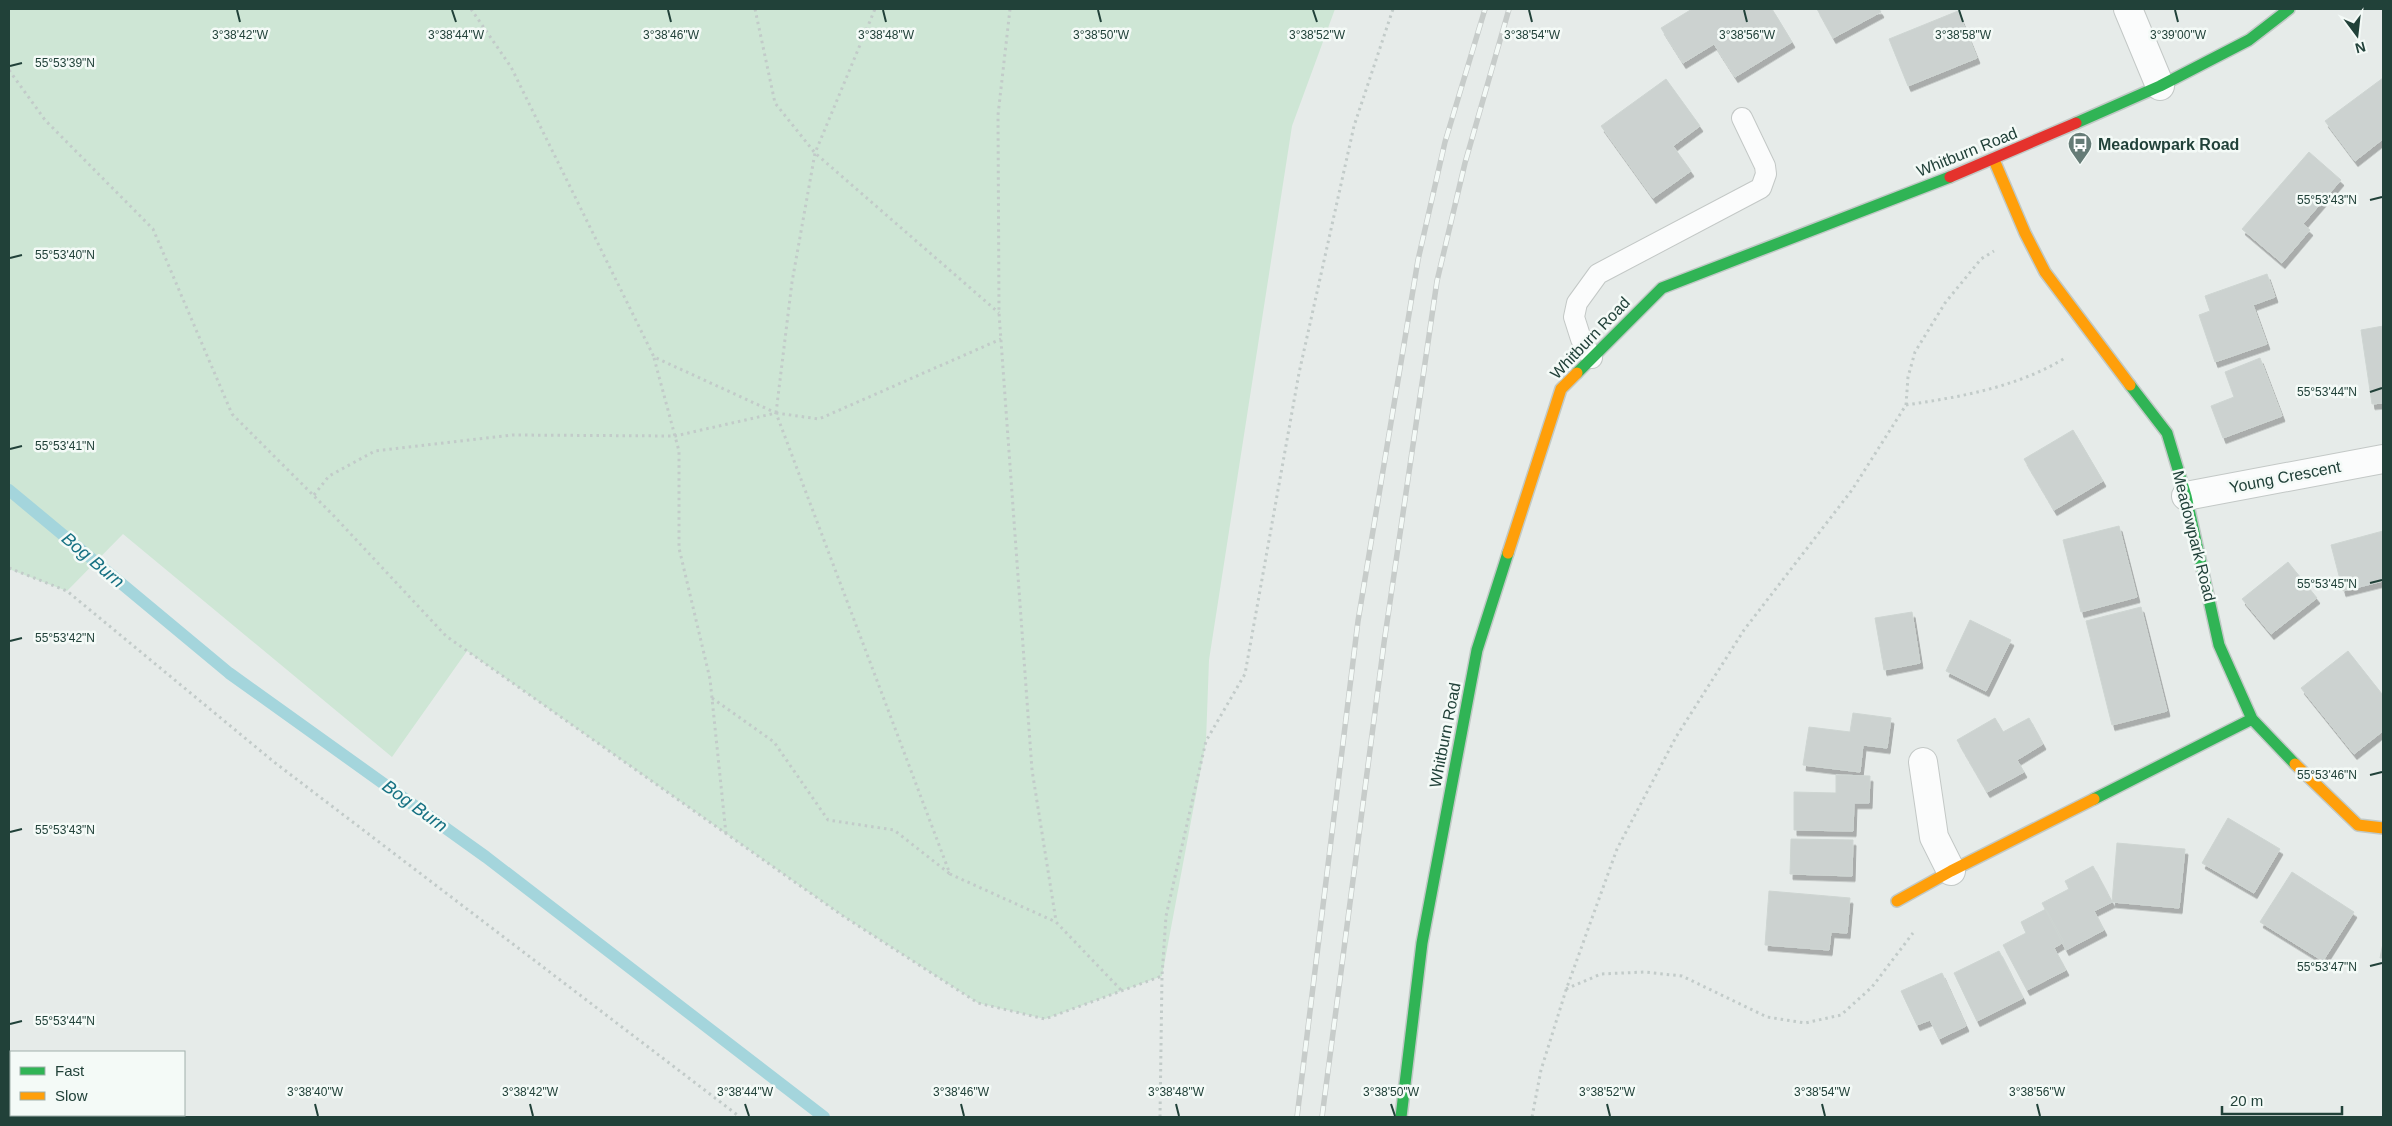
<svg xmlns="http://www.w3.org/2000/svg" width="2392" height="1126" font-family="Arial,sans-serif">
	<defs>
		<filter id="shadow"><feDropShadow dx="3" dy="5.5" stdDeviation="0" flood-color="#0004"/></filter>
	</defs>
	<rect width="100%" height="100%" fill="#e6ebe9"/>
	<path fill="#cee6d5" d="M9,9H1335L1292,126L1209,660L1206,741L1162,976L1045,1019L978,1003L843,916L467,651L392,757L123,534L67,591L9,569Z"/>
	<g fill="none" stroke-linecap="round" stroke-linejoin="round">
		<path stroke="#a4d5dc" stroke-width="12" d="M9,490L229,673L486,857L824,1117"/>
	</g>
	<path fill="#ccd2d0" stroke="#ced5d2" filter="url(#shadow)" d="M1692,9H1772L1792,42L1735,77L1714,44L1683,63L1661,28Z
		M1817,9H1879L1881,12L1833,38Z
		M1958,11L1977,58L1908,86L1889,39Z
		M2383,78V139L2355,161L2325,121Z
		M1666,79L1700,126L1673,146L1691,171L1653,198L1601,126Z
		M2309,152L2341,180L2303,224L2310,230L2282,263L2242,229Z
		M2267,274L2275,297L2253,305L2267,344L2215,362L2199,315L2210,311L2205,296Z
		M2383,326V403L2372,404L2361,330Z
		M2260,358L2282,416L2223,438L2211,406L2234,397L2225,372Z
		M2073,430L2103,481L2054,510L2024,459Z
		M2119,526L2137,597L2081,612L2063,540Z
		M2383,531V581L2343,591L2331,545Z
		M2288,562L2317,598L2271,634L2242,599Z
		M2141,607L2167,711L2112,725L2086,621Z
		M1912,612L1920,663L1884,670L1875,618Z
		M1970,620L2011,640L1986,691L1946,671Z
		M2348,651L2382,694L2383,693V731L2354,754L2301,688Z
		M1853,713L1891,718L1887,748L1863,745L1860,772L1803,765L1809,727L1850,732Z
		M1995,718L2003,732L2029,718L2043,744L2017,760L2024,772L1987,792L1957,740Z
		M1836,775L1870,776L1869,803H1854L1853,831L1794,830V792L1836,793Z
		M2228,818L2280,849L2254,893L2202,863Z
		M1791,839L1853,840L1852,876L1790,874Z
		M2117,843L2185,849L2179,908L2112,902Z
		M2093,866L2112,902L2094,911L2104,930L2066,950L2042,903L2069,889L2065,881Z
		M2292,872L2354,912L2323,961L2260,922Z
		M1769,891L1850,898L1847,933L1831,932L1829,950L1765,945Z
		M2046,909L2064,942L2054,948L2066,970L2027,990L2003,945L2026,933L2021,922Z
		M2383,943V958H2380Z
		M1999,951L2023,998L1977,1021L1954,973Z
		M1942,973L1966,1026L1939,1039L1930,1020L1917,1025L1901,991Z"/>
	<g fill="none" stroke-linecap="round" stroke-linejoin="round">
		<defs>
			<path id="lane" d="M1592,358L1581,339L1574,317L1577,303L1598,274L1761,188L1766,174L1765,166L1742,118"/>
			<path id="street" d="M2128,9L2160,86
				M2186,496L2383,459
				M1923,762L1934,837L1951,871"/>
			<path id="fast" d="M2076,123L2160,86L2249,40L2289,9
				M1577,373L1662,288L1950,177
				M2130,385L2167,433L2186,496L2219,645L2252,719L2295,764
				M2094,799L2252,719
				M1401,1117L1422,943L1477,650L1508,553"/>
			<path id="slow" d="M1994,160L2025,233L2045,272L2130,385
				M1508,553L1561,389L1577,373
				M2295,764L2358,825L2383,828
				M1897,901L1951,871L2094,799"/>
			<path id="jam" d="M1950,177L2076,123"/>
		</defs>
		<use href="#lane" stroke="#c3c8c6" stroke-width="22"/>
		<use href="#street" stroke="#c3c8c6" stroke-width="30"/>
		<use href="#fast" stroke="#c1c9c6" stroke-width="14"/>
		<use href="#slow" stroke="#c1c9c6" stroke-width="14"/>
		<use href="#jam" stroke="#c1c9c6" stroke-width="14"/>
		<path stroke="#c2cbc9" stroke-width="3" stroke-dasharray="2.5 4" stroke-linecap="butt" d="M471,9L511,67L654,357L776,413L950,874L1056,922L1122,991
			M755,9L775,103L815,153L999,313
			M1010,9L998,115L999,313L1032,770L1056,921
			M9,70L45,120L153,229L232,414L333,515L446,636L843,916L978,1003L1045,1019L1162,976
			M654,358L679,451V548L710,679L726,834
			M1906,405C1960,397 2018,387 2065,358
			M776,413L792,282L815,153L875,9
			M314,495L329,476L375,451L513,435L675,436L776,413L819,419L1001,339
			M9,568L67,591L274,762L740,1117
			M712,698L774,742L828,820L894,830L950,874
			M1566,989L1601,974L1644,972L1682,976L1767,1017L1805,1023L1841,1015L1872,987L1913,933
			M1160,1117L1162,976L1166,916L1206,741L1245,674L1299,373L1354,126L1393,9
			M1532,1117L1541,1070L1566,990L1617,849L1676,737L1744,630L1852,490L1906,405L1908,377L1915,352L1945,303L1981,259L1994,251"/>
		<use href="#lane" stroke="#fbfcfc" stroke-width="20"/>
		<use href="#street" stroke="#fbfcfc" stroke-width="28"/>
		<use href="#fast" stroke="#30b455" stroke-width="11"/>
		<use href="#slow" stroke="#ff9f0a" stroke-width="11"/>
		<use href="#jam" stroke="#e5322d" stroke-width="11"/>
		<defs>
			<path id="rail" d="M1297,1117L1358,621L1418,260L1445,142L1485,9
				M1322,1117L1384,643L1437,281L1465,163L1509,9"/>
		</defs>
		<use href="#rail" stroke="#c7ccca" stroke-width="5.5"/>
		<use href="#rail" stroke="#f4faf7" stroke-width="4" stroke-dasharray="11" stroke-linecap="butt"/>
	</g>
	<path fill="none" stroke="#214139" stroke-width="2" d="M237,10L240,22M452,10L456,22M668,10L671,22M883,10L886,22M1098,10L1101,22M1313,10L1317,22M1529,10L1532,22M1744,10L1747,22M1959,10L1963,22M2175,10L2178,22M10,66L22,63M2370,200L2382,197M10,258L22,255M2370,392L2382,388M10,449L22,446M2370,583L2382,580M10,641L22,638M2370,775L2382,772M10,832L22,829M2370,966L2382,963M10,1024L22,1021M315,1104L318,1116M530,1104L533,1116M745,1104L749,1116M961,1104L964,1116M1176,1104L1179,1116M1391,1104L1395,1116M1607,1104L1610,1116M1822,1104L1825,1116M2037,1104L2040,1116"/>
	<defs>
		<symbol id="bus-pin" viewBox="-11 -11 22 30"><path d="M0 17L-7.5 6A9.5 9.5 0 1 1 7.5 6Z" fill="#667c77" stroke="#f4faf7"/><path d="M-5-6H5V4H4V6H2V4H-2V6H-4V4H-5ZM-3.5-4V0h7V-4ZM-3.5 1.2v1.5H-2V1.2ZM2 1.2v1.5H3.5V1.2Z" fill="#fff"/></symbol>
	</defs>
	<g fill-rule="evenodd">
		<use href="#bus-pin" x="2066" y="130" width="28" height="38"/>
	</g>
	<g text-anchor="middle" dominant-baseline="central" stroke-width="5" stroke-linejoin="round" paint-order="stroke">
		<g font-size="16" font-weight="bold" fill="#214139" stroke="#f4faf7" text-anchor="start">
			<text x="2098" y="144">Meadowpark Road</text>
		</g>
		<g font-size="16" fill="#214139" stroke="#f4faf7">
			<text transform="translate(1967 152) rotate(-22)">Whitburn Road</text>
			<text transform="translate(1590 338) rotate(-46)">Whitburn Road</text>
			<text transform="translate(2285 477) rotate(-11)">Young Crescent</text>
			<text transform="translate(2194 536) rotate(76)">Meadowpark Road</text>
			<text transform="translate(1445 735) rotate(-79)">Whitburn Road</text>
		</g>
		<g font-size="18" font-style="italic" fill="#167183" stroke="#f4faf7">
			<text transform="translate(93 560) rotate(40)">Bog Burn</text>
			<text transform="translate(415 806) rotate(36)">Bog Burn</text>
		</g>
	</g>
	<g font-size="12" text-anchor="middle" fill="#214139" stroke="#f4faf7" stroke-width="5" stroke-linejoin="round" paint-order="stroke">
		<text x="240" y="39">3°38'42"W</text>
		<text x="456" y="39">3°38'44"W</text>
		<text x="671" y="39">3°38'46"W</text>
		<text x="886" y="39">3°38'48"W</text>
		<text x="1101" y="39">3°38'50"W</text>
		<text x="1317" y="39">3°38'52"W</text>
		<text x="1532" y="39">3°38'54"W</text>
		<text x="1747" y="39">3°38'56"W</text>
		<text x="1963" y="39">3°38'58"W</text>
		<text x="2178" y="39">3°39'00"W</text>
		<text x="65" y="67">55°53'39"N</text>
		<text x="2327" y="204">55°53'43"N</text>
		<text x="65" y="259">55°53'40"N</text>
		<text x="2327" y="396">55°53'44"N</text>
		<text x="65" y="450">55°53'41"N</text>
		<text x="2327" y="588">55°53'45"N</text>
		<text x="65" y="642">55°53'42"N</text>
		<text x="2327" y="779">55°53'46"N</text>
		<text x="65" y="834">55°53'43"N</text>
		<text x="2327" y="971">55°53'47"N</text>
		<text x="65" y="1025">55°53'44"N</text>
		<text x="315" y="1096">3°38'40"W</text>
		<text x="530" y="1096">3°38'42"W</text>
		<text x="745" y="1096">3°38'44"W</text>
		<text x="961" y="1096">3°38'46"W</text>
		<text x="1176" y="1096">3°38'48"W</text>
		<text x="1391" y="1096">3°38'50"W</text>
		<text x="1607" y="1096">3°38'52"W</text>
		<text x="1822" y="1096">3°38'54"W</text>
		<text x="2037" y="1096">3°38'56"W</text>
	</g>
	<rect width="2392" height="1126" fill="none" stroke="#214139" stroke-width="20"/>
	<rect x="10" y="1051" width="175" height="65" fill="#f4faf7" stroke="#a0b0ab"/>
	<rect x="20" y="1067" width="25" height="8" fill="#30b455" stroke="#a0b0ab"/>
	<text x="55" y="1076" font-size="15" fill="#214139">Fast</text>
	<rect x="20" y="1092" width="25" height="8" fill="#ff9f0a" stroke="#a0b0ab"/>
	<text x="55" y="1101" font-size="15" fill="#214139">Slow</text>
	<g transform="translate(2357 35) rotate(165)" stroke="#f4faf7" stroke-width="4" paint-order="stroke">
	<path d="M0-4L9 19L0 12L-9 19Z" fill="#214139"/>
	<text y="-8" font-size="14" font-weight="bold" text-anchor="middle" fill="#214139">N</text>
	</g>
	<path d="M2222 1106v8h120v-8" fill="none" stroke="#214139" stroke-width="2.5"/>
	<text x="2230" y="1106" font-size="15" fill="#214139" stroke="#f4faf7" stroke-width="4" paint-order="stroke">20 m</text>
</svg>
